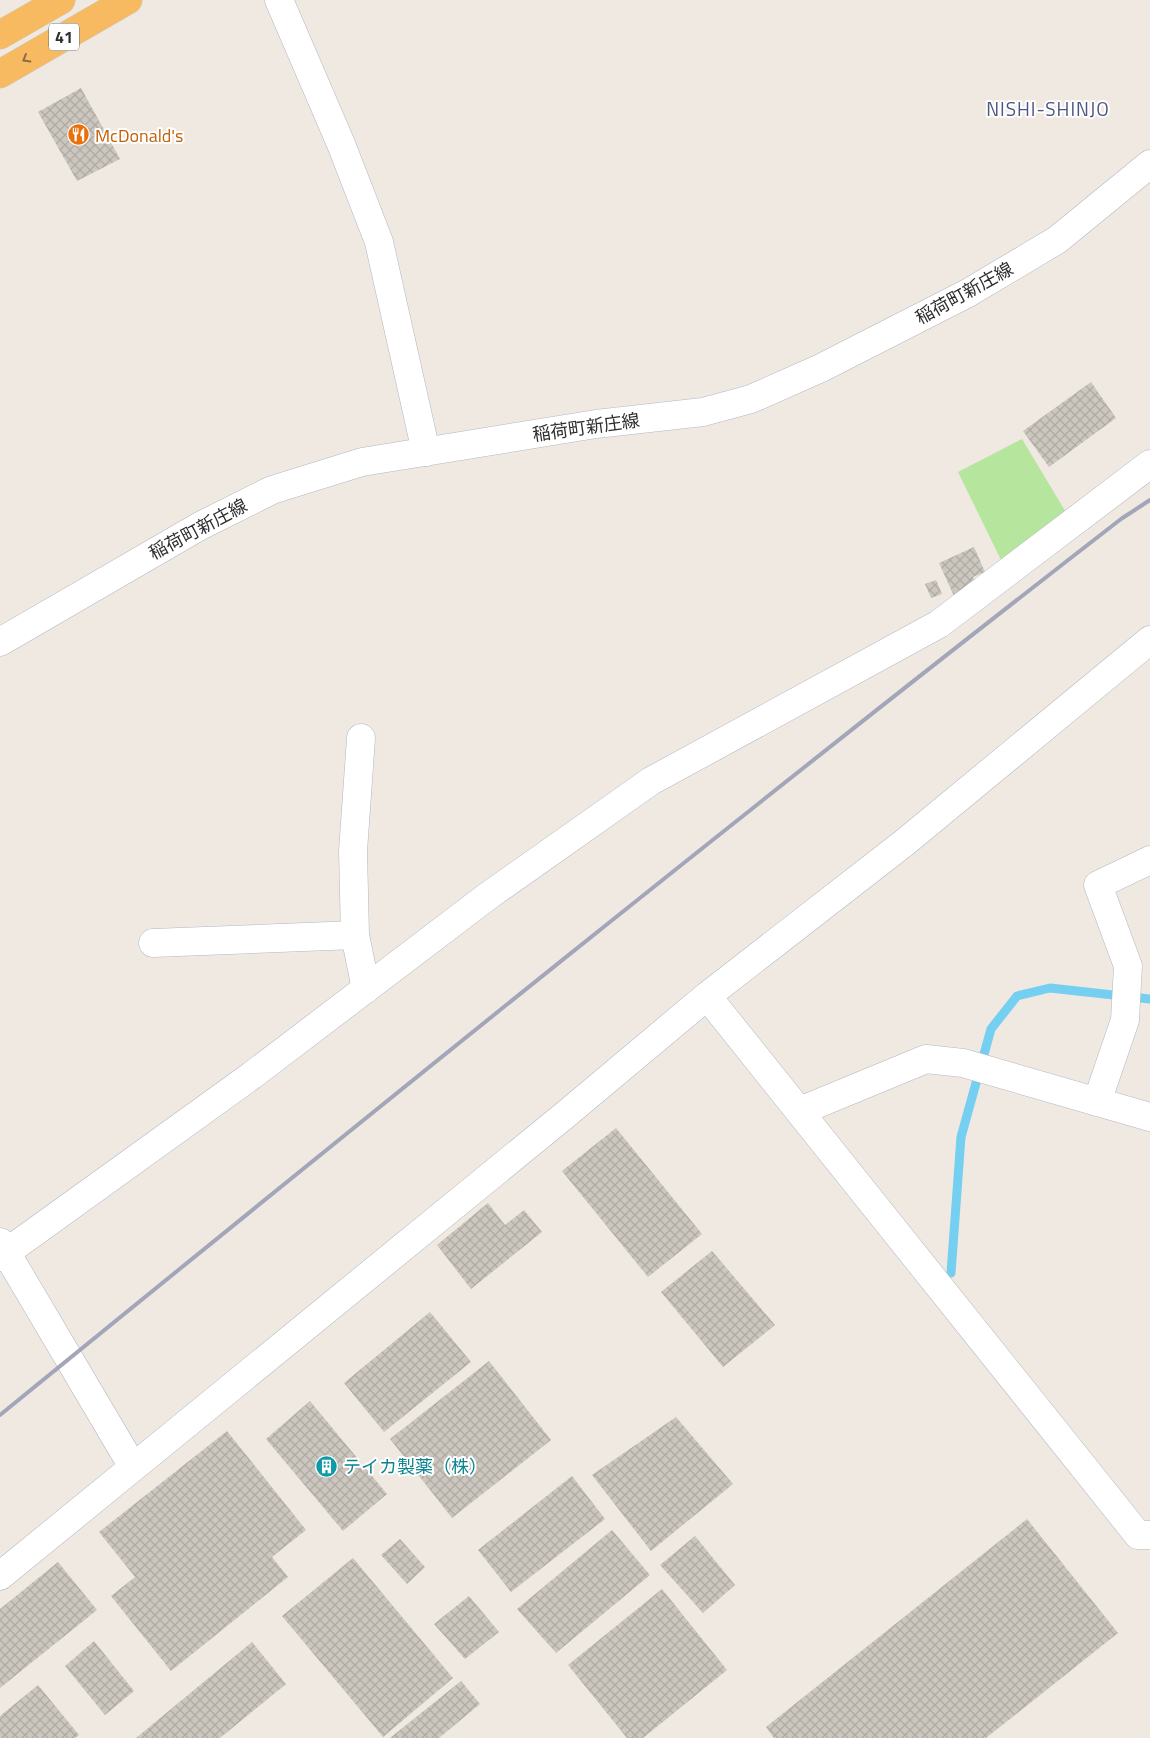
<svg xmlns="http://www.w3.org/2000/svg" width="1150" height="1738" font-family="'Titillium Web','Noto Sans JP',sans-serif">
	<defs>
		<pattern id="building-cross-hatch" width="8" height="8" patternUnits="userSpaceOnUse" patternTransform="scale(1.25)"><rect width="8" height="8" fill="#cbc7bf"/><path d="M0 0l8 8M0 8l8-8" fill="none" stroke="#afaba4"/></pattern>
	</defs>
	<rect width="100%" height="100%" fill="#efe9e1"/>
	<path fill="#b6e59e" d="M1022,439L1067,514L1001,560L958,472Z"/>
	<g fill="none" stroke-linecap="round" stroke-linejoin="round">
		<path stroke="#75cff0" stroke-width="9" d="M951,1273L961,1137L991,1029L1017,996L1050,988L1150,999"/>
	</g>
	<path fill="url(#building-cross-hatch)" d="M81,88L120,159L77,181L38,112Z
		M1091,382L1116,418L1049,467L1023,431Z
		M974,547L985,572L973,577L977,585L954,596L939,563Z
		M936,580L942,594L931,598L925,584Z
		M616,1128L702,1234L648,1277L562,1171Z
		M488,1203L505,1225L524,1210L542,1232L471,1289L437,1245Z
		M712,1251L775,1325L723,1367L661,1292Z
		M430,1312L471,1362L384,1432L344,1383Z
		M489,1361L551,1440L452,1518L390,1439Z
		M310,1401L387,1494L343,1531L266,1439Z
		M676,1417L733,1484L651,1551L592,1475Z
		M227,1431L306,1530L272,1557L288,1577L171,1671L111,1596L135,1577L99,1532Z
		M572,1476L605,1519L511,1592L478,1550Z
		M1027,1519L1118,1633L986,1738H774L766,1727Z
		M612,1530L650,1575L556,1653L517,1609Z
		M695,1536L735,1585L703,1613L660,1565Z
		M400,1539L425,1567L407,1584L381,1555Z
		M353,1558L453,1678L383,1737L282,1616Z
		M58,1562L97,1610L0,1688V1609Z
		M662,1589L727,1670L643,1738H627L568,1665Z
		M469,1596L499,1632L465,1659L434,1624Z
		M94,1641L134,1691L105,1715L65,1666Z
		M252,1642L286,1684L220,1738H136Z
		M461,1681L480,1704L439,1738H390Z
		M38,1685L79,1735L75,1738H0V1716Z"/>
	<g fill="none" stroke-linecap="round" stroke-linejoin="round">
		<defs>
			<path id="minor" d="M279,0L341,144L379,242L426,452
				M361,738L353,851L355,935L366,989
				M153,943L355,935
				M707,996L1138,1535H1150
				M1097,1102L1125,1020L1128,966L1098,885L1150,860
				M800,1111L926,1059L963,1063L1150,1117
				M0,1242L133,1467
				M0,1257L251,1076L488,896L651,781L939,624L1150,464
				M0,1576L565,1115L707,996L904,843L1150,640"/>
			<path id="secondary" d="M0,642L200,526L272,490L362,462L596,424L703,412L751,399L821,368L968,293L1057,240L1150,164"/>
			<path id="trunk" d="M0,35L61,0
				M0,74L128,0"/>
		</defs>
		<use href="#minor" stroke="#b4b7c1" stroke-width="29"/>
		<use href="#secondary" stroke="#b4b7c1" stroke-width="29"/>
		<use href="#trunk" stroke="#c9c9c9" stroke-width="29"/>
		<use href="#minor" stroke="#fff" stroke-width="28"/>
		<use href="#secondary" stroke="#fff" stroke-width="28"/>
		<use href="#trunk" stroke="#f8ba60" stroke-width="28"/>
		<path stroke="#a3a6b8" stroke-width="4" d="M0,1415C371,1113 743,812 1121,519L1150,500"/>
	</g>
	<defs><path id="oneway-chevron" d="M-2-3.5L2.5 0L-2 3.5" fill="none" stroke-width="1.6" stroke-linecap="round" stroke-linejoin="round" transform="scale(1.25)"/></defs>
	<use stroke="#896d44" href="#oneway-chevron" transform="translate(26 59) rotate(150)"/>
	<defs>
		<symbol id="restaurant-disc" viewBox="-11 -11 22 22"><circle r="9.5" fill="#e8710a" stroke="#fff"/><path d="M-5-6h1v4h1v-4h1v4h1v-4h1v5L-1.5 .5V6h-2V.5L-5-1ZM5-6V6H3V1.5H1.5Q1.5-4 5-6Z" fill="#fff"/></symbol>
		<symbol id="building-disc" viewBox="-11 -11 22 22"><circle r="9.5" fill="#0f9aa8" stroke="#fff"/><path d="M-4-6H4V6H1V3H-1V6H-4ZM-2.5-4.3h1.7v1.8h-1.7ZM.8-4.3h1.7v1.8H.8ZM-2.5-1h1.7V.8h-1.7ZM.8-1h1.7V.8H.8Z" fill="#fff"/></symbol>
	</defs>
	<g fill-rule="evenodd">
		<use href="#restaurant-disc" x="66" y="122" width="25" height="25"/>
		<use href="#building-disc" x="314" y="1454" width="25" height="25"/>
	</g>
	<g text-anchor="middle" dominant-baseline="central" stroke-width="4" stroke-linejoin="round" paint-order="stroke">
		<rect fill="#fff" stroke="#6d6d6d" stroke-width="1" x="49" y="23.5" width="30" height="27" rx="4"/>
		<g font-size="16" font-weight="bold" fill="#2e2e2e">
			<text x="64" y="37">41</text>
		</g>
		<g font-size="18" fill="#c56008" stroke="#fff" text-anchor="start">
			<text x="95" y="135">McDonald's</text>
		</g>
		<g font-size="18" fill="#2e2e2e" stroke="#fff">
			<text transform="translate(964 293) rotate(-29)">稲荷町新庄線</text>
			<text transform="translate(586 427) rotate(-8)">稲荷町新庄線</text>
			<text transform="translate(198 529) rotate(-28)">稲荷町新庄線</text>
		</g>
		<g font-size="18" fill="#0d838f" stroke="#fff" text-anchor="start">
			<text x="343" y="1466">テイカ製薬（株）</text>
		</g>
		<g font-size="19" letter-spacing="1" fill="#4d5680" stroke="#fff">
			<text x="1048" y="108">NISHI-SHINJO</text>
		</g>
	</g>
</svg>
